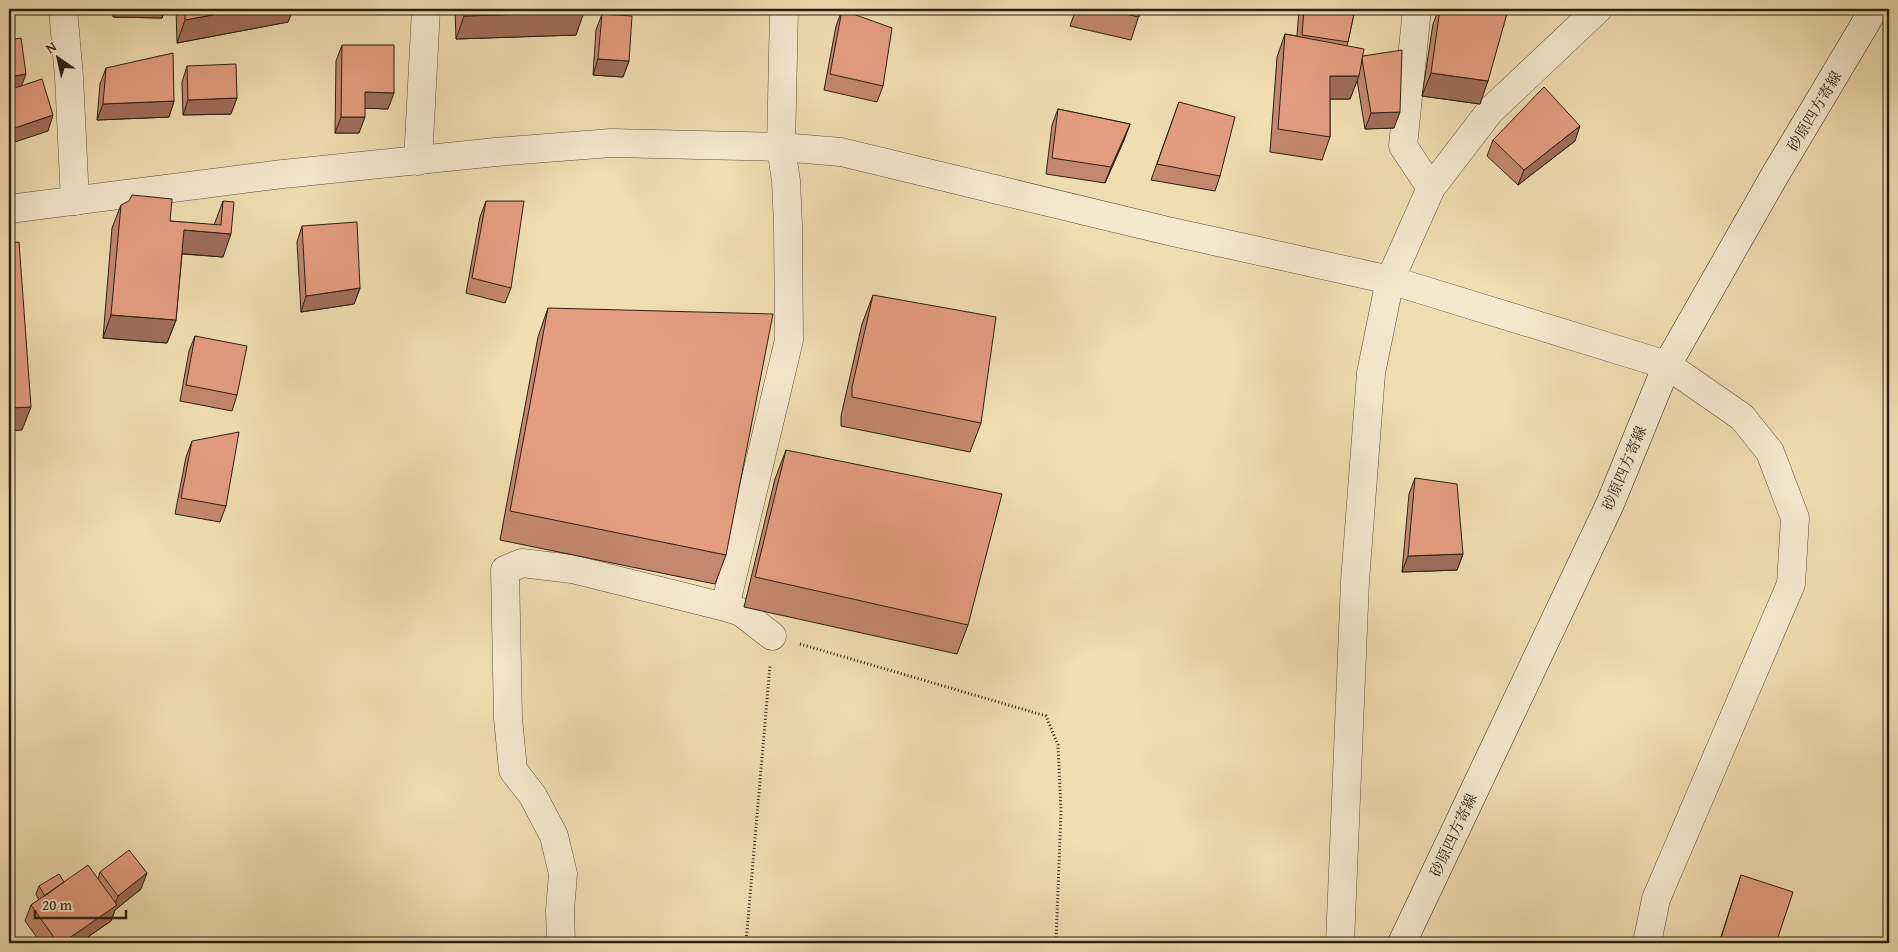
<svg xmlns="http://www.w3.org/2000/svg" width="1898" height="952" font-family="'Gentium Book Plus','Noto Serif JP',serif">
	<rect width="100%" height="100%" fill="#f0ddb2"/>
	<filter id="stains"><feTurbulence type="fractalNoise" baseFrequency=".004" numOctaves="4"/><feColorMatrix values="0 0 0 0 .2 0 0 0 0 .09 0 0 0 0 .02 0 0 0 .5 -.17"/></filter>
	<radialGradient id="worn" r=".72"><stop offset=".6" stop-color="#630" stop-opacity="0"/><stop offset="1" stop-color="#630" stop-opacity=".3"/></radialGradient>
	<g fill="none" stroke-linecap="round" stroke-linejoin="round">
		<defs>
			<path id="minor" d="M63,9L69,77L75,201
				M418,161L426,9
				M1431,188L1490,111L1598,9
				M725,607L789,340L788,225L786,181L781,147L784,9
				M561,943L560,910L563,874L554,836L533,796L513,770L508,718L505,570L522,563L572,569L725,607L741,612L772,636
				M1340,943L1355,581L1371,373L1390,280L1431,188L1403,146L1417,9
				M1647,943L1656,899L1791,584L1795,518L1770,452L1742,417L1667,365"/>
			<path id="tertiary" d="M9,209L283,174L496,152L611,143L781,147L841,152L1168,231L1390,280L1667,365"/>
			<path id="secondary" d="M1402,943L1610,504L1667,365L1775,175L1874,9"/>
		</defs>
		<use href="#minor" stroke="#5c4f3a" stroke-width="29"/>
		<use href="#tertiary" stroke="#5c4f3a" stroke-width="29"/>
		<use href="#secondary" stroke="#2b2012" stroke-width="29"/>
		<path stroke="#2b2012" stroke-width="3" stroke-dasharray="1 2.5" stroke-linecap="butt" d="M800,644L1046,716L1058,745L1061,812L1056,943
			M746,943L770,665"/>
		<use href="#minor" stroke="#f5e9cd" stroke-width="28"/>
		<use href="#tertiary" stroke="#f5e9cd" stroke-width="28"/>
		<use href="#secondary" stroke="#f5e9cd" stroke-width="28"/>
	</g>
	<path fill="#c4876f" stroke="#2b2012" d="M113,9H165L162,18L113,17Z
		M176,9H293L288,22L177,43Z
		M455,9H584L576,35L456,39Z
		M1076,9H1141L1131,40L1070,26Z
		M1299,9H1355L1347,46L1363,56L1394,128L1365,129L1357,80L1350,99H1330V137L1322,160L1270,152L1277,57L1285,34L1297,36Z
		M1439,9H1498L1480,104L1422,96L1433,24Z
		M842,10L883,86L877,102L824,90L836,26Z
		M602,14L629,61L623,77L593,75L596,30Z
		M342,45L388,109L365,108L359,133H335L336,61Z
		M187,66L231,114L183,115L182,82Z
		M106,68L174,101L169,117L97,120L100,84Z
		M1179,102L1220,176L1215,191L1151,180Z
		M1058,109L1130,124L1124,140L1105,183L1046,174L1052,125Z
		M1493,140L1575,141L1518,185L1487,156Z
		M223,201V257L182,254L176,320L167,343L103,338L112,228L121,205L170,221L214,225Z
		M486,201L511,288L505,303L466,293L480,217Z
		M302,226L360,288L354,304L301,312L297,242Z
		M873,295L981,423L970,452L841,426V416L862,324Z
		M548,308L726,555L715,584L500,540L538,337Z
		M195,336L237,395L232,411L180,401L189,351Z
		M192,441L226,506L220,522L175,514L186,457Z
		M786,450L968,625L957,654L744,607L775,479Z
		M1415,478L1463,554L1457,570L1402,572L1409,494Z
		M100,872L141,889L115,910L111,921L79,943H41L25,921L31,905L39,900L36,894L39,886L64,882L98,879Z
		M1741,875L1776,943H1719Z"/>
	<path fill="#a06e5a" stroke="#2b2012" d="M116,9H165L162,18L113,17Z
		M245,9H293L288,22L177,43L185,20Z
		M584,12L576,35L456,39L464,16Z
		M598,59L629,61L623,77L593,75Z
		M1431,73L1488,81L1480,104L1422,96Z
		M26,74L20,90L9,92V77Z
		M1330,76H1359L1350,99H1322Z
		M365,92L394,93L388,109L360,108Z
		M237,98L231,114L183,115L188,100Z
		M174,101L169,117L97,120L103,104Z
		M1400,112L1394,128L1365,129L1371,113Z
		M53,115L48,131L9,144V130Z
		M341,117H365L359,133H335Z
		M1130,124L1124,140L1105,183L1111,167Z
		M1580,126L1575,141L1518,185L1524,170Z
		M184,230L231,234L223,257L175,253Z
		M360,288L354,304L301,312L306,296Z
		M111,315L176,320L167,343L103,338Z
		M31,407L22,430L9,431V408Z
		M1463,554L1457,570L1402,572L1408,556Z
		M147,873L141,889L115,910L111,921L79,943H62L114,906L118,896Z"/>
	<path fill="#e49d81" stroke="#2b2012" d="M185,9H245L185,20Z
		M464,9H584V12L464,16Z
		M1104,9H1141L1139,17Z
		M1304,9H1355L1348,42L1302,35Z
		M1440,9H1498L1508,10L1488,81L1431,73Z
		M842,10L892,28L883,86L830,74Z
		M602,14L632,16L629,61L598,59Z
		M1285,34L1364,49L1359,76H1330V137L1278,129Z
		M21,38L26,74L9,77V40Z
		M342,45H394V93L365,92V117H341Z
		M1402,50L1400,112L1371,113L1362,59L1363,56Z
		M173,53L174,101L103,104L106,68Z
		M236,64L237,98L188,100L187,66Z
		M42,79L53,115L9,130V90Z
		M1544,87L1580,126L1524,170L1493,140Z
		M1179,102L1235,117L1220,176L1157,164Z
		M1058,109L1130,124L1111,167L1052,158Z
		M132,195L172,199L170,221L221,225L223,201L234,202L231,234L184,230L176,320L111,315L121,205L129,201Z
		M486,201H524L511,288L472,278Z
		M357,222L360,288L306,296L302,226Z
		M19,242L31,407L9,408V243Z
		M873,295L996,317L981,423L852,397V387Z
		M548,308L773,314L726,555L510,511Z
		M195,336L247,346L237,395L186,385Z
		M239,432L226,506L181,498L192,441Z
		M786,450L1002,494L968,625L755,577Z
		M1415,478L1457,484L1463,554L1408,556Z
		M129,850L147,873L118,896L100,872Z
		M88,865L117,905L62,943H58L31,905Z
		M59,874L64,882L45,896L39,886Z
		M1741,875L1793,892L1776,943H1727L1720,941Z"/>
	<g text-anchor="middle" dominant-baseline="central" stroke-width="4" stroke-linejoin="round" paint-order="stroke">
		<g font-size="15" fill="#2b2012" stroke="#f5e9cd">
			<text transform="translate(1814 111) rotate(-59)">砂原四方寄線</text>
			<text transform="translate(1624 468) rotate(-67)">砂原四方寄線</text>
			<text transform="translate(1453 835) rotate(-65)">砂原四方寄線</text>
		</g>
	</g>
	<rect width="1898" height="952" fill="none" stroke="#f0ddb2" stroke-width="30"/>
	<rect x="10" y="10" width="1878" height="932" fill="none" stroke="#2b2012" stroke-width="2.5"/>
	<rect x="15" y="15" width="1868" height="922" fill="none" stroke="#2b2012"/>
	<g transform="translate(58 58) rotate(326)" stroke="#f5e9cd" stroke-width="4" paint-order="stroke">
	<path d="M0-4L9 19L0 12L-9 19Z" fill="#2b2012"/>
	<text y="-8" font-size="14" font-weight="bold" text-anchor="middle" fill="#2b2012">N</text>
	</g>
	<path d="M35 910v8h91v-8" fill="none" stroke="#2b2012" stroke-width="2.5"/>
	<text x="42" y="910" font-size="15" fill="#2b2012" stroke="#f5e9cd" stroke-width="4" paint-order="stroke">20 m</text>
	<rect width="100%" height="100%" filter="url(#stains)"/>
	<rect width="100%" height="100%" fill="url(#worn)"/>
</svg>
